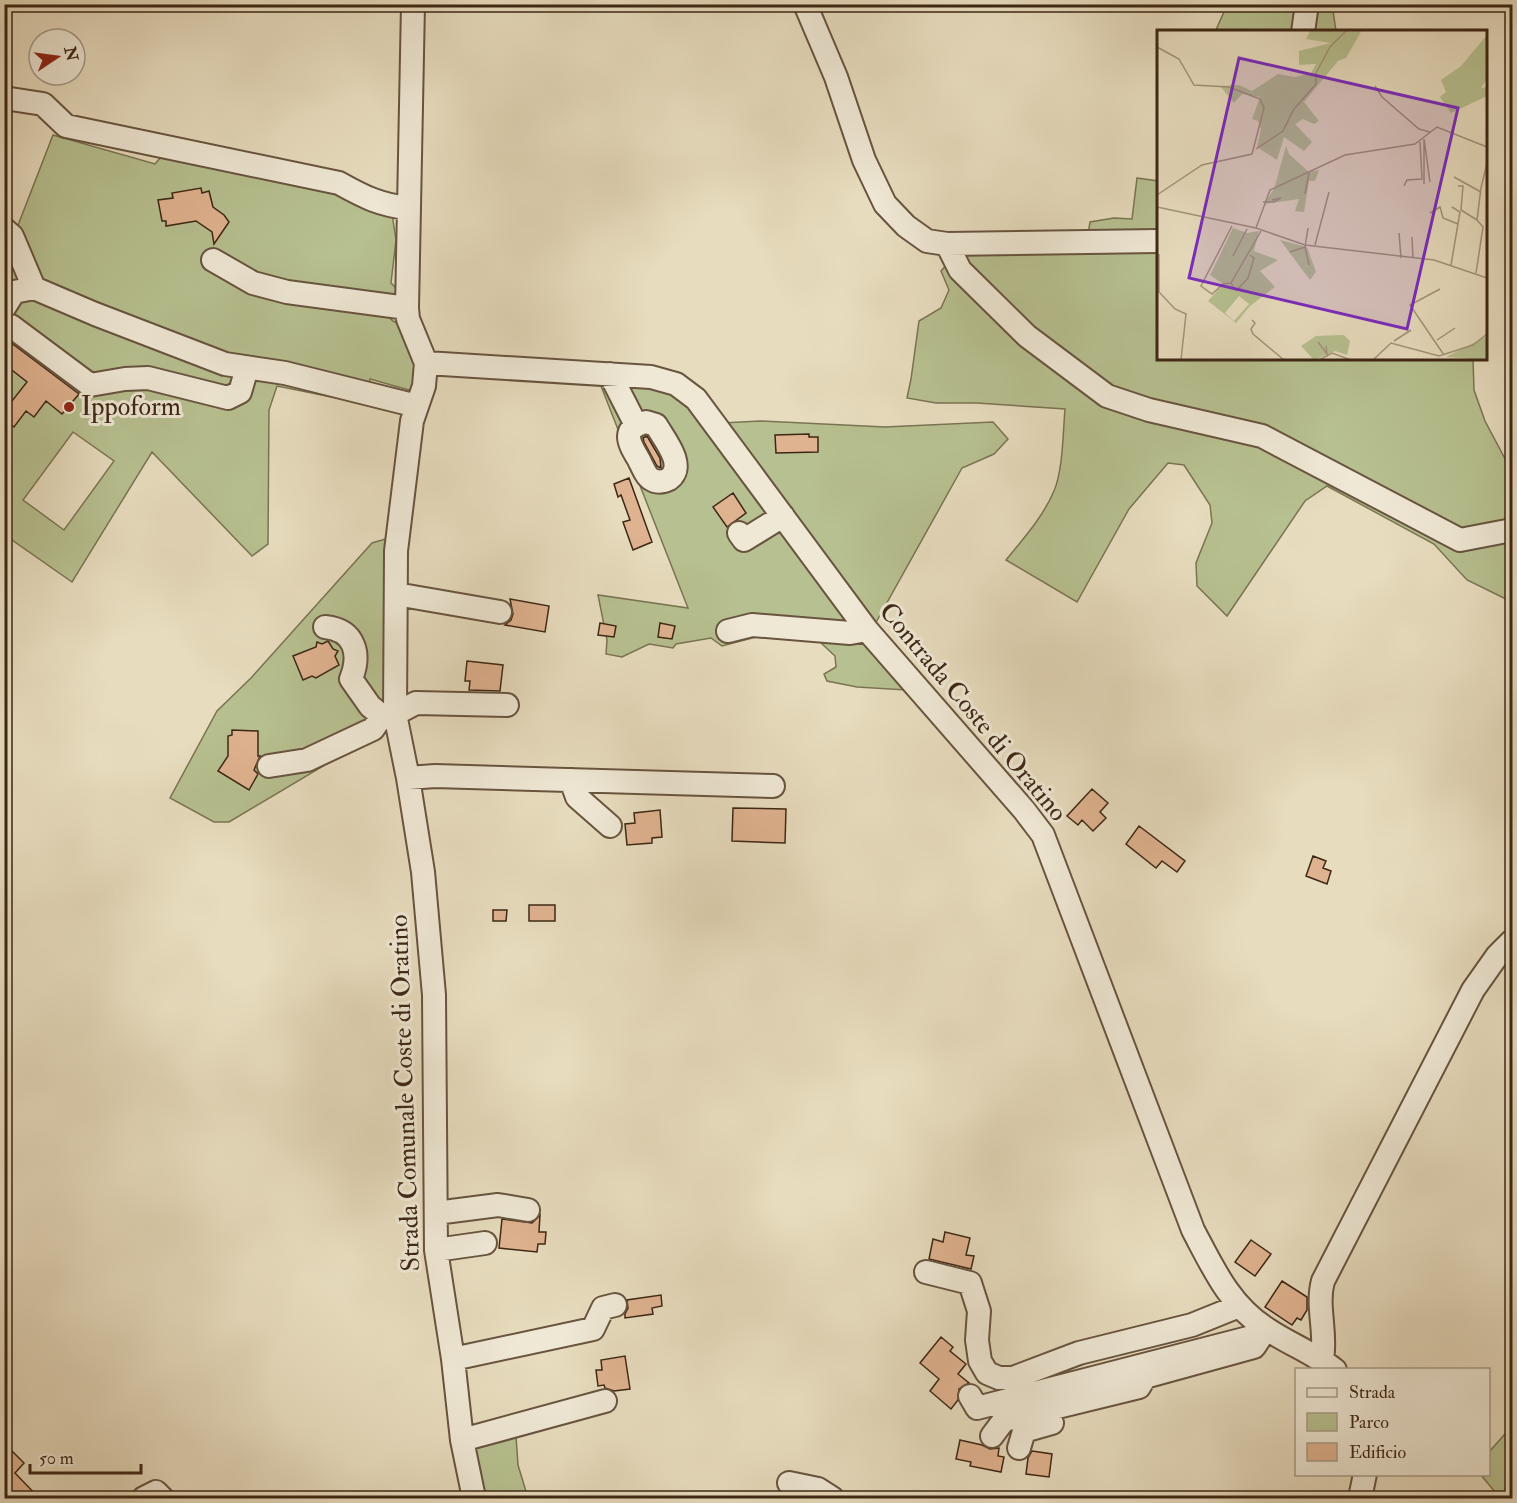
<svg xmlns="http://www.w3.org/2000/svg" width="1517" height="1503" font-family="'IM FELL Double Pica',serif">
	<rect width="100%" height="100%" fill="#e7dcbe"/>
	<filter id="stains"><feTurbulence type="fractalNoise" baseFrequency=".00333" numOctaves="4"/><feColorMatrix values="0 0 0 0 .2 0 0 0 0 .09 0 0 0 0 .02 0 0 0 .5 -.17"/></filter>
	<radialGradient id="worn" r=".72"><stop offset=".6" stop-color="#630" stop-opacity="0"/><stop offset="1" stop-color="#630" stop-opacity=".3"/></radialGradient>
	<path fill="#b7c090" stroke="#7a7452" stroke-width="1.5" fill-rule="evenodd" d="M1332,4L1336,31L1220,32L1216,30L1227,5Z
		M53,135L155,164L166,151L311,180L392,214L396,240L391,283L398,290L396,297L389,294L383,298V312L393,321L403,326L418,357L416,392L370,379L367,404L277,386L269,410L268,544L252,556L152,452L72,582L5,535L4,228L15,233ZM73,432L114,461L64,530L23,500Z
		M1137,178L1158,181V358L1473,359L1474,390L1485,421L1512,472V602L1467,580L1434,544L1327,486L1305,501L1227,616L1197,586L1196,563L1212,523L1210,505L1184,465L1168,463L1129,509L1077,602L1006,560C1023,539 1043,517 1054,491C1063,470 1063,432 1065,409L977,403H936L907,398L911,379L919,321L941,308L949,290L941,271L961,249L1086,247L1090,222L1114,218L1132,219Z
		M651,379L722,423L760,421L885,427L993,422L1008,439L994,454L962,468L874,626L906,690L857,687L827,681L824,674L836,667L835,656L820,642L760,636L722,646L711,638L676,644L673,648L649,644L622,657L606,654L607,640L598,595L688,608L599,381Z
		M389,538L387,701H375L382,731L229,822H214L170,798L217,711L251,678L372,543Z
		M1512,1426V1498H1500L1481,1475L1488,1474L1489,1452Z
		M516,1436L518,1465L528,1498H481L471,1443Z"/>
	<path fill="#e0b390" stroke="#3d2715" stroke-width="1.5" d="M201,188L202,193L209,191L213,207L224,215L229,222L214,244L212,232L196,221L166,226V221H162L158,200L173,198L172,193Z
		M6,339L79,394L62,414L46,401L34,417L26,411L14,427L4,419V396L12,401L27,382L4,364V341Z
		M809,434V437H818V452L776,453L775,435Z
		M647,436L660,458L661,468L657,466L644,442L643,438Z
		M629,478L652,542L633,550L623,522L630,520L621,495L618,497L614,484Z
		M733,493L746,513L727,527L713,507Z
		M510,599L549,606L545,632L505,625L511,620L513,614Z
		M600,623L616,626L614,637L598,635Z
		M660,623L675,626L672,639L658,637Z
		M328,641L333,649L338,651L335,656L339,665L316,678L312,676L303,680L293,656L316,647L317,642L322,644Z
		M467,661L503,665L500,691L469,690L470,681H465Z
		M232,730L258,731V756H260L254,770L258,774L249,790L218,771L228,756V736L232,735Z
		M1092,789L1108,803L1100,812L1106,818L1093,831L1082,820L1078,825L1067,816Z
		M733,808L786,809L785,843L732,841Z
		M660,810L662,837L652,838V843L627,845L625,824L635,823L634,813Z
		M1139,826L1185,861L1177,872L1162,861L1156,868L1126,844Z
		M1313,856L1326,861L1323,868L1331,871L1327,884L1306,876Z
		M529,905H555V921H529Z
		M493,910H507L506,921H493Z
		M540,1215L539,1232H546L545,1244H538L537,1252L499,1248L502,1219L532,1223Z
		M945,1232L970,1238L966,1255L974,1256L971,1269L929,1259L933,1239L943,1242Z
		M1251,1240L1271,1254L1255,1276L1235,1262Z
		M1282,1281L1307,1297V1310L1301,1320L1297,1318L1292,1325L1265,1307Z
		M661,1295L662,1306L652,1308L653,1314L625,1318V1314L628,1308L627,1300Z
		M941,1337L953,1347L950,1351L966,1364L958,1374L969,1383L959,1389L958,1400L951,1409L930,1391L939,1379L920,1363Z
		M625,1356L630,1389L614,1391L605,1388L604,1385L598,1386L596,1370H602L601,1360Z
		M960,1440L982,1445L990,1449L999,1448L998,1456L1004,1457L1001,1472L970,1466L971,1462L956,1459Z
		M4,1443L24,1463L15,1473L39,1498H4Z
		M1032,1451L1052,1454L1049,1477L1026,1474L1028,1458Z"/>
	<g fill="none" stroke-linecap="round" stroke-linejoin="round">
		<defs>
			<path id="minor" d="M413,4L407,308L408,319L426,363L424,386L412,421L396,551L395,714L408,778L423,872L434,995L436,1250L453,1359L462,1440L474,1498
				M805,4L836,77L864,160L885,204L906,226L927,241L947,244L1158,241
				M1303,32L1307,4
				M4,98L43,104L66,126L339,183C364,197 380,205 408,208
				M4,229L12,236L34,288L14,292L4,308
				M947,244L960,270L1027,336L1107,396L1149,410L1262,436L1460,540L1512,530
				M213,260L253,283L287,292L407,308
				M34,288L95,314L225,364L285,373L417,406
				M4,324L11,326L90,385L125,379L148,378L228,398L240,392L247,368
				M426,363L651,377L676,384L696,399L867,630L1024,810L1043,835L1193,1230C1213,1268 1230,1306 1267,1329C1289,1344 1314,1353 1335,1370
				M610,374L636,425
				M646,422L656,425C664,439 687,466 669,479C663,482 657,483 651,479C646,476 642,466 639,460C629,443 620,429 646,422Z
				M739,533L744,540L783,516
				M396,594L500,612
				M325,627C355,630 361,654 351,679L370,706L382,716L395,714L416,703L507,705
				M728,631L752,625L850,633L867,630
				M269,766L307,760L373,729L382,716
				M408,778L435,776L773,786
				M571,780L577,797L610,826
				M436,1213L498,1205L528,1210
				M436,1250L485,1243
				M926,1272L970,1283L979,1311L977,1340L980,1361L987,1373L999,1378H1013L1079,1353L1192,1325L1239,1306
				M453,1359L593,1329L603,1308L615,1305
				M1322,1359C1327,1333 1316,1306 1323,1281L1473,990L1497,956L1512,941
				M970,1396L977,1408L1248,1338L1266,1329L1254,1347L1145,1377L1139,1387L1004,1420L992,1436
				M462,1440L605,1401
				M1019,1448L1024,1431L1052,1423
				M789,1483L818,1489L832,1498
				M144,1498L156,1492L162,1498
				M1360,1498L1365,1474"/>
		</defs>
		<use href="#minor" stroke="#68543f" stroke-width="26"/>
		<use href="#minor" stroke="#efe8d5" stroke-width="22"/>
	</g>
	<circle fill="#8f2418" stroke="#efe8d5" stroke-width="2" cx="69" cy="407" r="6"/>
	<g text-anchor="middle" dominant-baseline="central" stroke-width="6" stroke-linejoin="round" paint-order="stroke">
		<g font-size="26" fill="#3d2715" stroke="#efe8d5" text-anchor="start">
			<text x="81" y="407">Ippoform</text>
		</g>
		<g font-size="26" fill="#3d2715" stroke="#efe8d5">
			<text transform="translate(973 712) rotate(50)">Contrada Coste di Oratino</text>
			<text transform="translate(405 1093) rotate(-92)">Strada Comunale Coste di Oratino</text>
		</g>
	</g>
	<g transform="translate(1157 30)">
		<rect width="330" height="330" fill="#e7dcbe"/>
		<path d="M154,0H205L189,28L181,31L147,72L162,91L157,94L146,89L138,94L155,112L147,121L127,107L120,130L100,117L104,99L101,91L95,89L103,67L85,64L77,73L63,56L82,55L95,61L121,44L138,47L154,43L159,34L142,35V21L174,13L149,9ZM330,5V49L324,58L330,57V66L294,83L283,67L289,62L284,50L304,36ZM129,116L132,124L152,142L162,140L158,151H152L147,182L138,181L142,169L107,174L117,159ZM76,198L90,203L102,201L97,221L121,230L103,241L118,257L93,276L79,293L51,271L66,254L53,245ZM82,266L92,274L77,291L68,283ZM123,210L150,217L159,242L153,250ZM187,305L193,311L190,325L178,321L157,330L144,316L159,306ZM330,306L329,330L289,327Z" fill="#b7c090" fill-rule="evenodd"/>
		<path fill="none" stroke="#a3947a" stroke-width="1.5" d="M0,17L22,29L37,55L72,57L103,69L107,78L95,124L45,135L0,165M218,56L225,67L262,99L273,102M99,119L126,101L137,79L159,54V43L173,17L190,0M297,147L324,162M267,154V109L273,152M247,156L250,150L265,149L263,112M301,156H306L304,180L320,190M148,164L152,143M106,172H117L124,168L115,170M0,177L99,198M273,183L283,177L286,188L301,194M75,196L44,256L55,264L66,254L74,253L78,260M99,198L113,160L188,125L258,114L280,97L330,117M99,198L148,215L277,230L330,248M242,203L244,228M255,207L256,229M158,215L172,162M148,217L152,235M133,222L148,217L151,198M2,224V262L18,279L29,284L24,330M76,226L90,199M294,235L303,182L295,177M319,243L326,197L320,190L324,158L330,133M74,253L104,201M283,259L253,275L287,325M79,261L91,248L97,228L93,225M95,290L98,293L94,299L96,304L127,330M280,310L298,298M237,311L254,300M161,312L170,324L169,316M162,330L175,323L194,330M216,330L234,313L282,326L316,315L330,304"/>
		<path fill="#7b2cbf" fill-opacity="0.15" stroke="#7b2cbf" stroke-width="3" d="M82,28L301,78L250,299L32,248Z"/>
		<rect width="330" height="330" fill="none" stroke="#3d2715" stroke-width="3"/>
	</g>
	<rect width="1517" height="1503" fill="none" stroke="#e7dcbe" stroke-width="24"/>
	<rect x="6" y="6" width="1505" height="1491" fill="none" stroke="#3d2715" stroke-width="3"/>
	<rect x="12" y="12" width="1493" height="1479" fill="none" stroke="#3d2715" stroke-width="1.5"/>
	<rect x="1295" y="1368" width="195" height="108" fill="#efe8d5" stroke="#a89b88" stroke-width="1.5"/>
	<rect x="1307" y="1388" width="30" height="9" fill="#efe8d5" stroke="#a89b88" stroke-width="1.5"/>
	<text x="1349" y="1398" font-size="18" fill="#3d2715">Strada</text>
	<rect x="1307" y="1413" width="30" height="18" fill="#b7c090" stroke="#a89b88" stroke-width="1.5"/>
	<text x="1349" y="1428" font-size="18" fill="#3d2715">Parco</text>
	<rect x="1307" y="1443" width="30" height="18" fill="#e0b390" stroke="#a89b88" stroke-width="1.5"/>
	<text x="1349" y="1458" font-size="18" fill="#3d2715">Edificio</text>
	<g transform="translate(57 57) rotate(77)"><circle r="28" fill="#efe8d5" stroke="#a89b88" stroke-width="1.5"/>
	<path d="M0-4.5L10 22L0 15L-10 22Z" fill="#8f2418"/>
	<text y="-9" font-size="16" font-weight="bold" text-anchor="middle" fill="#3d2715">N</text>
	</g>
	<path d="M30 1464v9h111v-9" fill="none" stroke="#3d2715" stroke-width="3"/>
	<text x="39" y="1464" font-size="18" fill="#3d2715" stroke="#efe8d5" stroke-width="4.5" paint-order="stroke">50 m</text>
	<rect width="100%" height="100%" filter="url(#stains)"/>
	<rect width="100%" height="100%" fill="url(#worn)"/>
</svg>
